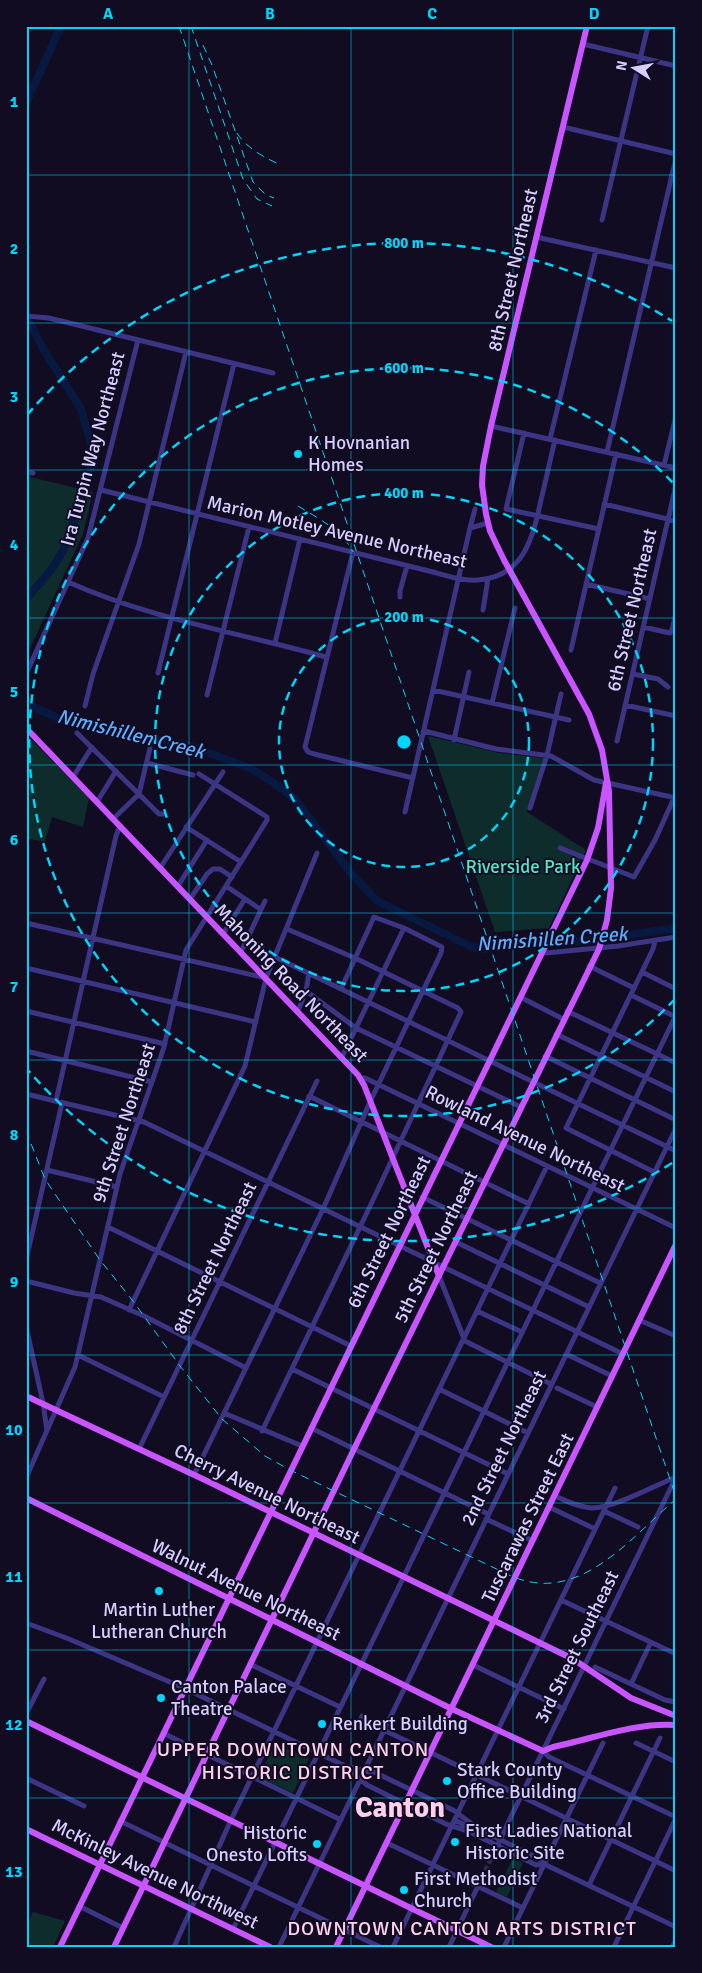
<svg xmlns="http://www.w3.org/2000/svg" width="702" height="1973" font-family="Signika,sans-serif">
	<rect width="100%" height="100%" fill="#110c22"/>
	<path fill="#0f2c2d" d="M26,476L93,492L83,534L26,657Z
		M26,734L89,798L83,827L52,817L45,842L26,838Z
		M428,736L499,753L543,758L527,812L586,850L549,928L495,932Z
		M275,1743L309,1759L293,1793L259,1777Z
		M513,1858L523,1863L507,1897L496,1892Z
		M33,1912L65,1921L53,1947H34L26,1943V1927Z"/>
	<g fill="none" stroke-linecap="round" stroke-linejoin="round">
		<path stroke="#071941" stroke-width="8" d="M26,103L61,26
			M26,316L45,352L81,409L91,444L92,464L82,500L63,551L51,570L26,599
			M26,704L65,721L194,747L254,770L277,785L295,799L350,872L377,901L472,947L484,949L499,946L593,940L676,928"/>
		<path stroke="#2f2943" stroke-width="5" stroke-dasharray="5 2.5" stroke-linecap="butt" d="M491,1839L493,1840
			M479,1884L495,1850"/>
		<path stroke="#3c3584" stroke-width="5" d="M583,44L676,66
			M563,127L676,154
			M602,220L648,26
			M536,237L676,268
			M26,316L49,318L273,373
			M491,426L676,468
			M524,433L506,509L599,529
			M550,439L596,250
			M607,452L676,158
			M664,465L676,416
			M26,472L33,473
			M101,490L433,572C447,576 463,581 478,580C524,577 533,537 541,500C546,480 550,460 555,440
			M604,504L676,521
			M470,528L475,509
			M353,552L305,747L308,752L314,754L413,778
			M68,582C151,619 240,633 326,657
			M586,584L650,599
			M400,597V591L407,566
			M483,610L488,579
			M643,627L670,633L672,630L676,613
			M275,643L300,539
			M571,650L616,454
			M158,673L234,364
			M26,674L88,538L138,340
			M633,674L658,679L668,687
			M433,690L569,720
			M207,695L249,527
			M492,703L515,608
			M625,705L676,716
			M85,706L93,674L139,544L186,352
			M424,731L496,749L551,756L594,780L676,798
			M77,733L159,814H164
			M454,740L469,672
			M617,741L676,485
			M147,763L193,775
			M73,777L92,747
			M97,802L116,771
			M530,808L547,755L561,694
			M405,812L470,528L488,523
			M113,819L139,794L150,748
			M186,827L241,862
			M560,848L634,877L655,840L674,798
			M160,868L223,772
			M178,886L207,840
			M226,886L260,909
			M190,899L207,874L213,869H220L232,877
			M26,923L266,978
			M223,934L245,899
			M241,952L265,901
			M542,952L546,953L618,946L676,937
			M275,957L676,1151
			M589,966L634,988
			M26,968L256,1022
			M642,972L676,989
			M306,991L356,1028L521,1107
			M631,995L676,1017
			M520,997L563,1019
			M26,1011L165,1044
			M298,1011L306,991L309,973
			M567,1011L676,1063
			M556,1034L676,1092
			M26,1051L152,1082
			M545,1056L676,1120
			M342,1057L404,928
			M361,1078H365L676,1228
			M26,1094L144,1122L623,1354
			M309,1096L529,1204
			M56,1101L116,836L120,826
			M47,1170L117,1187
			M654,1172L566,1128L653,949L655,941
			M422,1197L600,1283
			M108,1227L351,1346
			M456,1242L589,1307
			M26,1260L62,1103
			M439,1276L465,1341L551,1384
			M26,1281L74,1293L101,1297L144,1316L246,1368
			M129,1310L245,1066L266,978L317,853
			M477,1311L522,1332
			M639,1320L676,1336
			M26,1326L43,1403L47,1431
			M566,1354L612,1376
			M78,1355L164,1397
			M292,1369L508,1474
			M557,1388L597,1407
			M439,1389L528,1433
			M224,1413L302,1446
			M311,1428L488,1514
			M262,1431L373,1200L461,1012L458,1008L355,958L287,929
			M139,1449L317,1081
			M194,1475L323,1209L370,1102L441,953L442,947L404,928L374,917L341,989
			M26,1478L75,1367L120,1174L164,1047L186,950L267,820V817L199,774
			M555,1496C566,1501 578,1507 592,1508C614,1508 654,1486 676,1477
			M549,1507L595,1529
			M604,1511L638,1527
			M486,1519L533,1541
			M561,1600L676,1654
			M26,1623L69,1639L184,1688L343,1765L367,1785L446,1824L468,1831L490,1842
			M250,1664L340,1707
			M473,1665L564,1709
			M595,1667L665,1700L676,1702
			M631,1684L651,1642
			M26,1714L44,1679
			M362,1716L361,1719L676,1871
			M163,1733L341,1820
			M636,1743L676,1762
			M543,1751L549,1757L676,1817
			M344,1766L374,1772L453,1810L476,1827L493,1836
			M26,1778L84,1806
			M455,1820L472,1829L476,1827
			M120,1821L380,1947
			M505,1829L676,1477
			M495,1837L539,1859L544,1864L676,1927
			M387,1843L523,1908
			M492,1843L536,1865L544,1864
			M495,1850L505,1830
			M589,1885L660,1738
			M79,1906L123,1928
			M233,1929L676,1015
			M174,1947L231,1820L547,1166
			M279,1947L676,1128
			M393,1947L615,1488
			M449,1947L479,1884
			M504,1947L603,1743
			M614,1947L676,1818
			M672,1947L676,1940"/>
		<path stroke="#c855ff" stroke-width="6" d="M26,728L358,1075L364,1085L439,1276
			M26,1396L205,1480L573,1659L631,1698L676,1716
			M26,1498L452,1709L543,1751L553,1747C592,1739 636,1722 676,1725
			M26,1721L491,1947
			M26,1829L270,1947
			M60,1947L587,860L598,828L606,783
			M114,1947L354,1449L599,949L607,920L611,888L609,791L602,750L589,714L504,560L490,531L486,514L482,485L483,466L491,426L587,26
			M336,1947L676,1244"/>
		<path stroke="#00d4f9" stroke-width="1" stroke-dasharray="8 6" stroke-linecap="butt" d="M179,26L676,1497
			M191,26L243,179L257,199L272,206
			M203,45L212,65L253,182L266,195L274,198
			M237,133C246,148 265,158 281,165
			M298,506C319,519 342,530 353,552
			M26,1131L45,1179L55,1194L100,1260L133,1301L180,1366L222,1419L265,1456L290,1470L509,1575C578,1607 629,1539 676,1499"/>
	</g>
	<path fill="none" stroke="#00d4f9" stroke-width="1" stroke-opacity="0.55" d="M189,26V1947M351,26V1947M513,26V1947M26,175H676M26,323H676M26,470H676M26,618H676M26,765H676M26,913H676M26,1060H676M26,1208H676M26,1355H676M26,1503H676M26,1650H676M26,1798H676"/>
	<g fill="none" stroke="#00d4f9" stroke-width="2.5" stroke-dasharray="9 6">
		<circle cx="404" cy="742" r="125"/>
		<circle cx="404" cy="742" r="249"/>
		<path d="M675 999A374 374 0 1 1 675 485"/>
		<path d="M672 1163A499 499 0 0 1 27 1069M27 415A499 499 0 0 1 672 321"/>
	</g>
	<g fill="#00d4f9" stroke="#110c22" stroke-width="2">
		<circle cx="298" cy="454" r="5"/>
		<circle cx="159" cy="1591" r="5"/>
		<circle cx="161" cy="1698" r="5"/>
		<circle cx="322" cy="1724" r="5"/>
		<circle cx="447" cy="1781" r="5"/>
		<circle cx="455" cy="1842" r="5"/>
		<circle cx="317" cy="1844" r="5"/>
		<circle cx="404" cy="1890" r="5"/>
	</g>
	<g text-anchor="middle" dominant-baseline="central" stroke-width="4" stroke-linejoin="round" paint-order="stroke">
		<g font-size="19" fill="#d6ceff" stroke="#110c22">
			<text transform="translate(513 270) rotate(-77)">8th Street Northeast</text>
			<text transform="translate(93 449) rotate(-75)">Ira Turpin Way Northeast</text>
			<text transform="translate(337 532) rotate(13)">Marion Motley Avenue Northeast</text>
			<text transform="translate(632 610) rotate(-77)">6th Street Northeast</text>
			<text transform="translate(291 983) rotate(46)">Mahoning Road Northeast</text>
			<text transform="translate(124 1123) rotate(-72)">9th Street Northeast</text>
			<text transform="translate(525 1139) rotate(26)">Rowland Avenue Northeast</text>
			<text transform="translate(389 1232) rotate(-64)">6th Street Northeast</text>
			<text transform="translate(436 1247) rotate(-64)">5th Street Northeast</text>
			<text transform="translate(215 1258) rotate(-64)">8th Street Northeast</text>
			<text transform="translate(504 1448) rotate(-64)">2nd Street Northeast</text>
			<text transform="translate(267 1494) rotate(26)">Cherry Avenue Northeast</text>
			<text transform="translate(528 1518) rotate(-64)">Tuscarawas Street East</text>
			<text transform="translate(246 1590) rotate(26)">Walnut Avenue Northeast</text>
			<text transform="translate(577 1647) rotate(-64)">3rd Street Southeast</text>
			<text transform="translate(155 1874) rotate(26)">McKinley Avenue Northwest</text>
		</g>
		<g font-size="19" fill="#d6ceff" stroke="#110c22" text-anchor="start">
			<text x="308" y="443">K Hovnanian<tspan x="308" dy="22">Homes</tspan></text>
			<text x="159" y="1610" text-anchor="middle">Martin Luther<tspan x="159" dy="22">Lutheran Church</tspan></text>
			<text x="171" y="1687">Canton Palace<tspan x="171" dy="22">Theatre</tspan></text>
			<text x="332" y="1724">Renkert Building</text>
			<text x="457" y="1770">Stark County<tspan x="457" dy="22">Office Building</tspan></text>
			<text x="465" y="1831">First Ladies National<tspan x="465" dy="22">Historic Site</tspan></text>
			<text x="307" y="1833" text-anchor="end">Historic<tspan x="307" dy="22">Onesto Lofts</tspan></text>
			<text x="414" y="1879">First Methodist<tspan x="414" dy="22">Church</tspan></text>
		</g>
		<g font-size="19" fill="#55e4c7" stroke="#110c22">
			<text x="523" y="867">Riverside Park</text>
		</g>
		<g font-size="20" font-style="italic" fill="#5cacff" stroke="#110c22">
			<text transform="translate(131 734) rotate(14)">Nimishillen Creek</text>
			<text transform="translate(552 939) rotate(-4)">Nimishillen Creek</text>
		</g>
		<g font-size="20" letter-spacing="1" fill="#ffd0ec" stroke="#110c22">
			<text x="293" y="1749">UPPER DOWNTOWN CANTON<tspan x="293" dy="23">HISTORIC DISTRICT</tspan></text>
			<text x="462" y="1928">DOWNTOWN CANTON ARTS DISTRICT</text>
		</g>
		<g font-size="29" font-weight="bold" fill="#ffd0ec" stroke="#110c22">
			<text x="400" y="1807">Canton</text>
		</g>
	</g>
	<circle cx="404" cy="742" r="8" fill="#00d4f9" stroke="#110c22" stroke-width="2.5"/>
	<g font-size="15" text-anchor="middle" font-weight="bold" fill="#00d4f9" stroke="#110c22" stroke-width="4" stroke-linejoin="round" paint-order="stroke">
		<text x="404" y="248">800 m</text>
		<text x="404" y="373">600 m</text>
		<text x="404" y="498">400 m</text>
		<text x="404" y="622">200 m</text>
	</g>
	<rect width="702" height="1973" fill="none" stroke="#110c22" stroke-width="55"/>
	<g transform="translate(634 68) rotate(281)" stroke="#110c22" stroke-width="4" paint-order="stroke">
	<path d="M0-4L9 19L0 12L-9 19Z" fill="#d6ceff"/>
	<text y="-8" font-size="14" font-weight="bold" text-anchor="middle" fill="#d6ceff">N</text>
	</g>
	<rect x="28" y="28" width="646" height="1918" fill="none" stroke="#00d4f9" stroke-width="2"/>
	<g font-size="16" text-anchor="middle" font-weight="bold" fill="#00d4f9">
		<text x="108" y="19">A</text>
		<text x="270" y="19">B</text>
		<text x="432" y="19">C</text>
		<text x="594" y="19">D</text>
		<text x="14" y="107">1</text>
		<text x="14" y="254">2</text>
		<text x="14" y="402">3</text>
		<text x="14" y="550">4</text>
		<text x="14" y="697">5</text>
		<text x="14" y="845">6</text>
		<text x="14" y="992">7</text>
		<text x="14" y="1140">8</text>
		<text x="14" y="1287">9</text>
		<text x="14" y="1435">10</text>
		<text x="14" y="1582">11</text>
		<text x="14" y="1730">12</text>
		<text x="14" y="1877">13</text>
	</g>
</svg>
